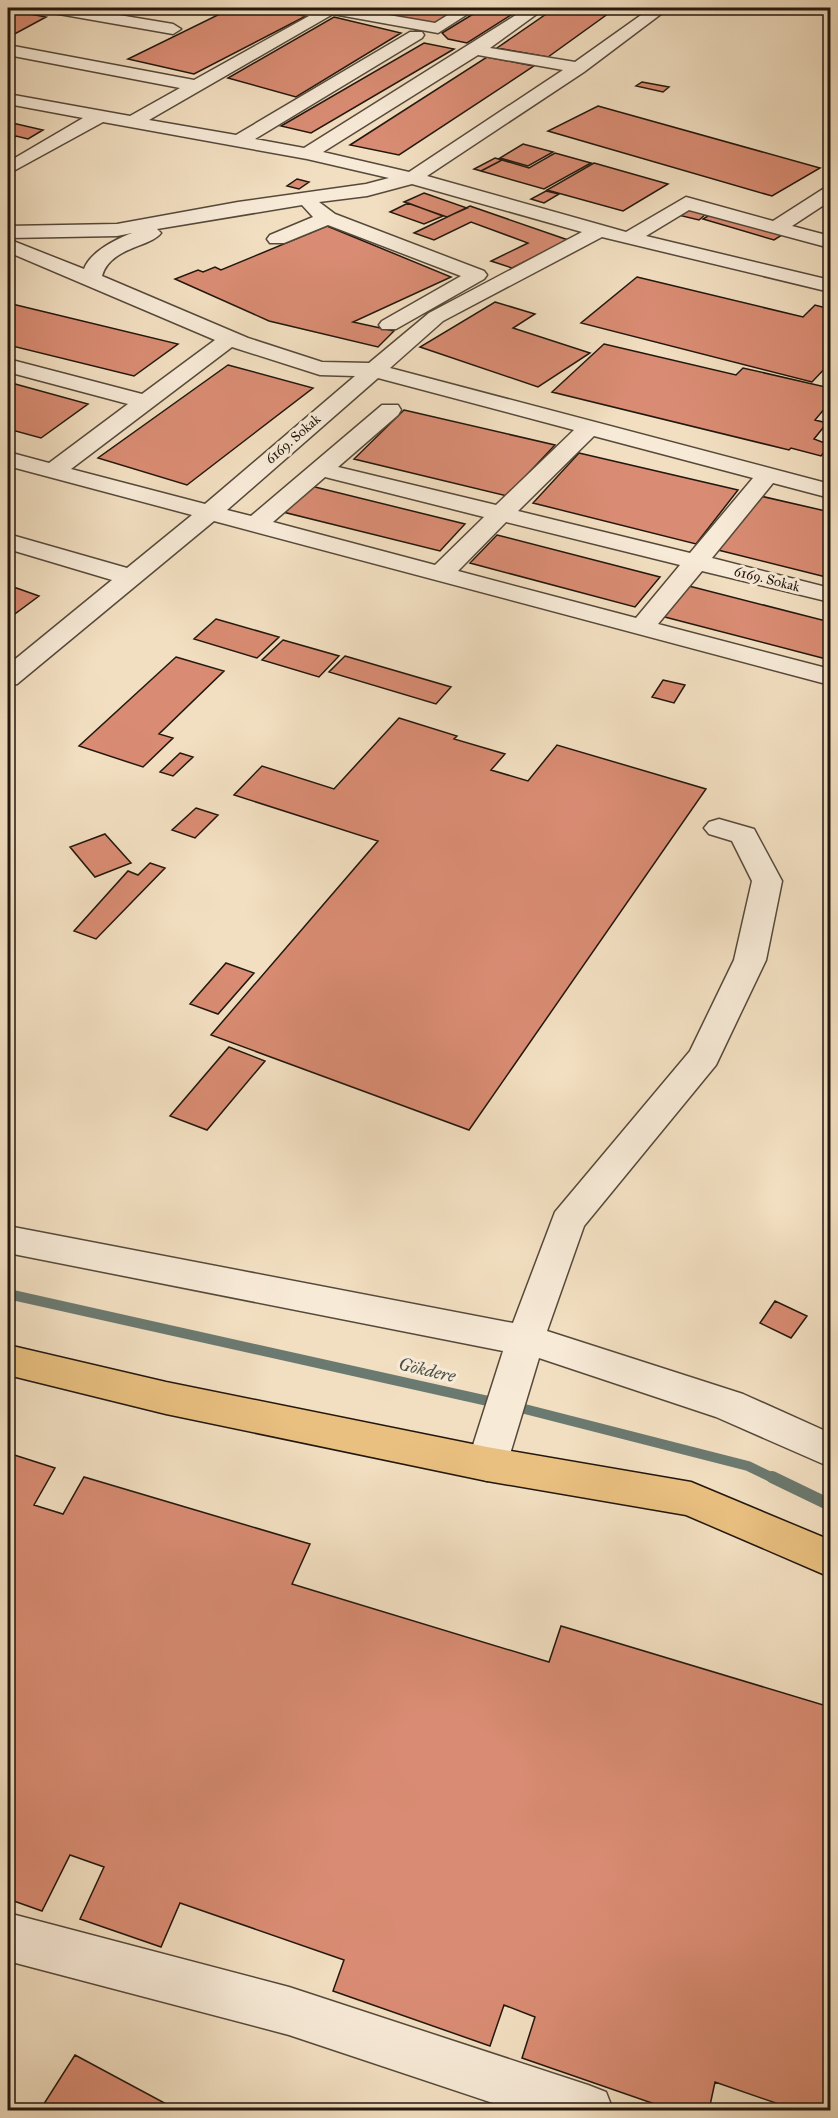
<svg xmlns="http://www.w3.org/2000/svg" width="838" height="2118" font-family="'IM FELL Great Primer',serif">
	<rect width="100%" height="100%" fill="#f2dfc1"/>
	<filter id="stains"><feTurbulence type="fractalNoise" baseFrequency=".00333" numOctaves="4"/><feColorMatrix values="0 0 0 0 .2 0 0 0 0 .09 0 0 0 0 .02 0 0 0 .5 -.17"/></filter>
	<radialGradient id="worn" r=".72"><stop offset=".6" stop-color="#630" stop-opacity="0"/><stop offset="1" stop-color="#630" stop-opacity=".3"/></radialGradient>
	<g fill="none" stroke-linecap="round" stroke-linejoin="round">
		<path stroke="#6b7a71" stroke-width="10" d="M8,1294L497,1403
			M513,1406L748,1466L775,1479"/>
		<path stroke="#6b7a71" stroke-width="12" d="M772,1477L830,1505"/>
	</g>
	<path fill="#d98c73" stroke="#22170d" stroke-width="1.5" d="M156,8H204L196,14Z
		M232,8H266L306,16L194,74L128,59Z
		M375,8H420L451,13L431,25L366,13Z
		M483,8H522L467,43L448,39L442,33Z
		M555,8H616L548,57L497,48Z
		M8,10L46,17L9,37Z
		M334,17L401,33L296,97L228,78Z
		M424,43L454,49L311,133L281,126Z
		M487,57L534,66L399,155L350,145Z
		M642,82L669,87L663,92L636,86Z
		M598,106L820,168L772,196L548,131Z
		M8,122L43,130L28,139L16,136L8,141Z
		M523,144L553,152L528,166L500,158Z
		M555,153L591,163L544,189L481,171L502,160L529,168Z
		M495,158L502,160L481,171L474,169Z
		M594,163L668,184L623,211L547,190Z
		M297,179L309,182L299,189L287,186Z
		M546,191L559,194L544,203L531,199Z
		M424,193L467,208L447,217L404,202Z
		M408,203L443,216L424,224L390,212Z
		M470,206L568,240L512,268L491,261L528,243L471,222L434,240L414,233Z
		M686,209L706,214L699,220L678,215Z
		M711,214L782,235L774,240L703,219Z
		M327,226L451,277L353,322L394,331L378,347L269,321L175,279L198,270L203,272L215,267L221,270Z
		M637,277L803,317L815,305L830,309V363L812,382L581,323Z
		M495,302L535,314L513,328L590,353L538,387L420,347Z
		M8,303L178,344L134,376L8,345Z
		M604,344L736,375L743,368L830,388V402L815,420L827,423L814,439L830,445L821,456L791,448L789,450L552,392Z
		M228,365L313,388L187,485L98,458Z
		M8,382L88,404L41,438L8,429Z
		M404,410L555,445L507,496L354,459Z
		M579,453L738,490L696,544L533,503Z
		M311,486L465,524L440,551L283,512Z
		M756,495L830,512V578L714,549Z
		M497,535L660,577L635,607L470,563Z
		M8,585L39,596L8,619Z
		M685,585L830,622V660L661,616Z
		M216,619L279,637L257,658L194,639Z
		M283,640L339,656L319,677L262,660Z
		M345,656L451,687L436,704L329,672Z
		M176,657L224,671L159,734L173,738L143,767L79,746Z
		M663,680L685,685L674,703L652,697Z
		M399,718L457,736L454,739L505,754L491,770L528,781L557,745L706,789L469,1130L211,1035L378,841L234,795L262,766L334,789Z
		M180,753L193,757L173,776L160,772Z
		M196,808L218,815L195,838L172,830Z
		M105,834L131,863L95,877L70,847Z
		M150,863L165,868L96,939L74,931L128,871L138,875Z
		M226,963L254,973L218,1014L190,1004Z
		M229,1047L265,1061L207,1130L170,1116Z
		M775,1301L807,1316L791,1338L760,1323Z
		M8,1453L55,1468L34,1505L63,1514L84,1477L310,1544L292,1584L549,1662L561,1626L830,1707V2110H796L715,2082L709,2110H672L522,2058L535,2017L504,2005L490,2046L333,1991L344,1960L180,1903L161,1947L80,1919L104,1867L70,1855L42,1911L8,1899Z
		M75,2055L172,2107L170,2110H40Z"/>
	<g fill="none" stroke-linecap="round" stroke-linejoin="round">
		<defs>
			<path id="minor" d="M45,8H77L173,24L181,29L173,34L53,13Z
				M280,8H348L435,23L459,8H477L438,33L333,14L149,120L236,135L410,32H422L424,35L422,38L255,139L304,148L527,8H545L490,48L575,62L651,8H669L584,72L427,176L626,232L686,197L773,221L823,189L830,187V201L792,226L830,236V248L689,210L646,236L830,280V292L602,237L443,321L390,368L830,484V498L773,483L712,558L830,588V602L702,571L658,624L830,669V685L214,521L17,684L8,686V665L112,580L8,549V534L127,568L192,515L8,466V452L49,463L128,404L8,372V359L142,394L215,340L8,252V239L84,269C90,252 116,239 132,233L117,236L8,238V226L117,224L238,202L366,184L389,178L307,159L103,122L8,174V162L83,118L8,104V94L130,116L180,88L8,55V45L194,80L309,16L282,11ZM478,55L563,70L409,172L323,152ZM412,184L582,232L429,313L369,363L322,362L248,338L102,276C110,247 151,247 161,233L157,229L302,205L313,217L270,235L267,239L270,243H284L328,225L461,276L382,321L379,325L382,329H396L484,279L487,275L484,271L335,214L319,202L367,196ZM232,347L320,375L355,376L205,504L71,469ZM378,378L574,430L496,505L338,467L398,415L401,410L398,405H382L251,516L227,510ZM594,436L753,478L690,553L518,511ZM325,477L484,517L435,565L273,522ZM506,522L680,565L636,618L458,571Z
				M719,819L754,829L782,881L766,960L716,1065L584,1226L547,1331L743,1394L830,1433V1467L716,1417L539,1358L507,1464L501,1476L487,1481L473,1476L467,1464L503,1351L8,1253V1226L513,1323L555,1212L690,1051L734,960L752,881L732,841L709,834L704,828L709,822Z
				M8,1913L289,1987L588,2085L606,2092L613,2110H514L289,2035L8,1961Z"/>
			<path id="major" d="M8,1345L166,1382L487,1447L691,1482L830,1540V1577L686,1515L487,1481L166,1414L8,1375Z"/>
		</defs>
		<use href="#minor" stroke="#56493a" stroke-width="3"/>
		<use href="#major" stroke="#22170d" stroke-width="3"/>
		<use href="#minor" fill="#f7ead7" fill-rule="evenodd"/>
		<use href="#major" fill="#e9c080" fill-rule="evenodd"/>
	</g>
	<g text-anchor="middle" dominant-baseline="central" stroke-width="6" stroke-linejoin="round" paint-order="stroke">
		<g font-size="14" fill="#22170d" stroke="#f7ead7">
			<text transform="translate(293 439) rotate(-41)">6169. Sokak</text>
			<text transform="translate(767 579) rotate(14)">6169. Sokak</text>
		</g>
		<g font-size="18" font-style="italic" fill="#4c5147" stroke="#f7ead7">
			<text transform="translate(427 1370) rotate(13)">Gökdere</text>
		</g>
	</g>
	<rect width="838" height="2118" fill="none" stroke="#f2dfc1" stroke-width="30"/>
	<rect x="9" y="9" width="820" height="2100" fill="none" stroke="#22170d" stroke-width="3"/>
	<rect x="15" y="15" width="808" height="2088" fill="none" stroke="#22170d" stroke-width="1.5"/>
	<rect width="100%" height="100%" filter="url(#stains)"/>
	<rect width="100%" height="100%" fill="url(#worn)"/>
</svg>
